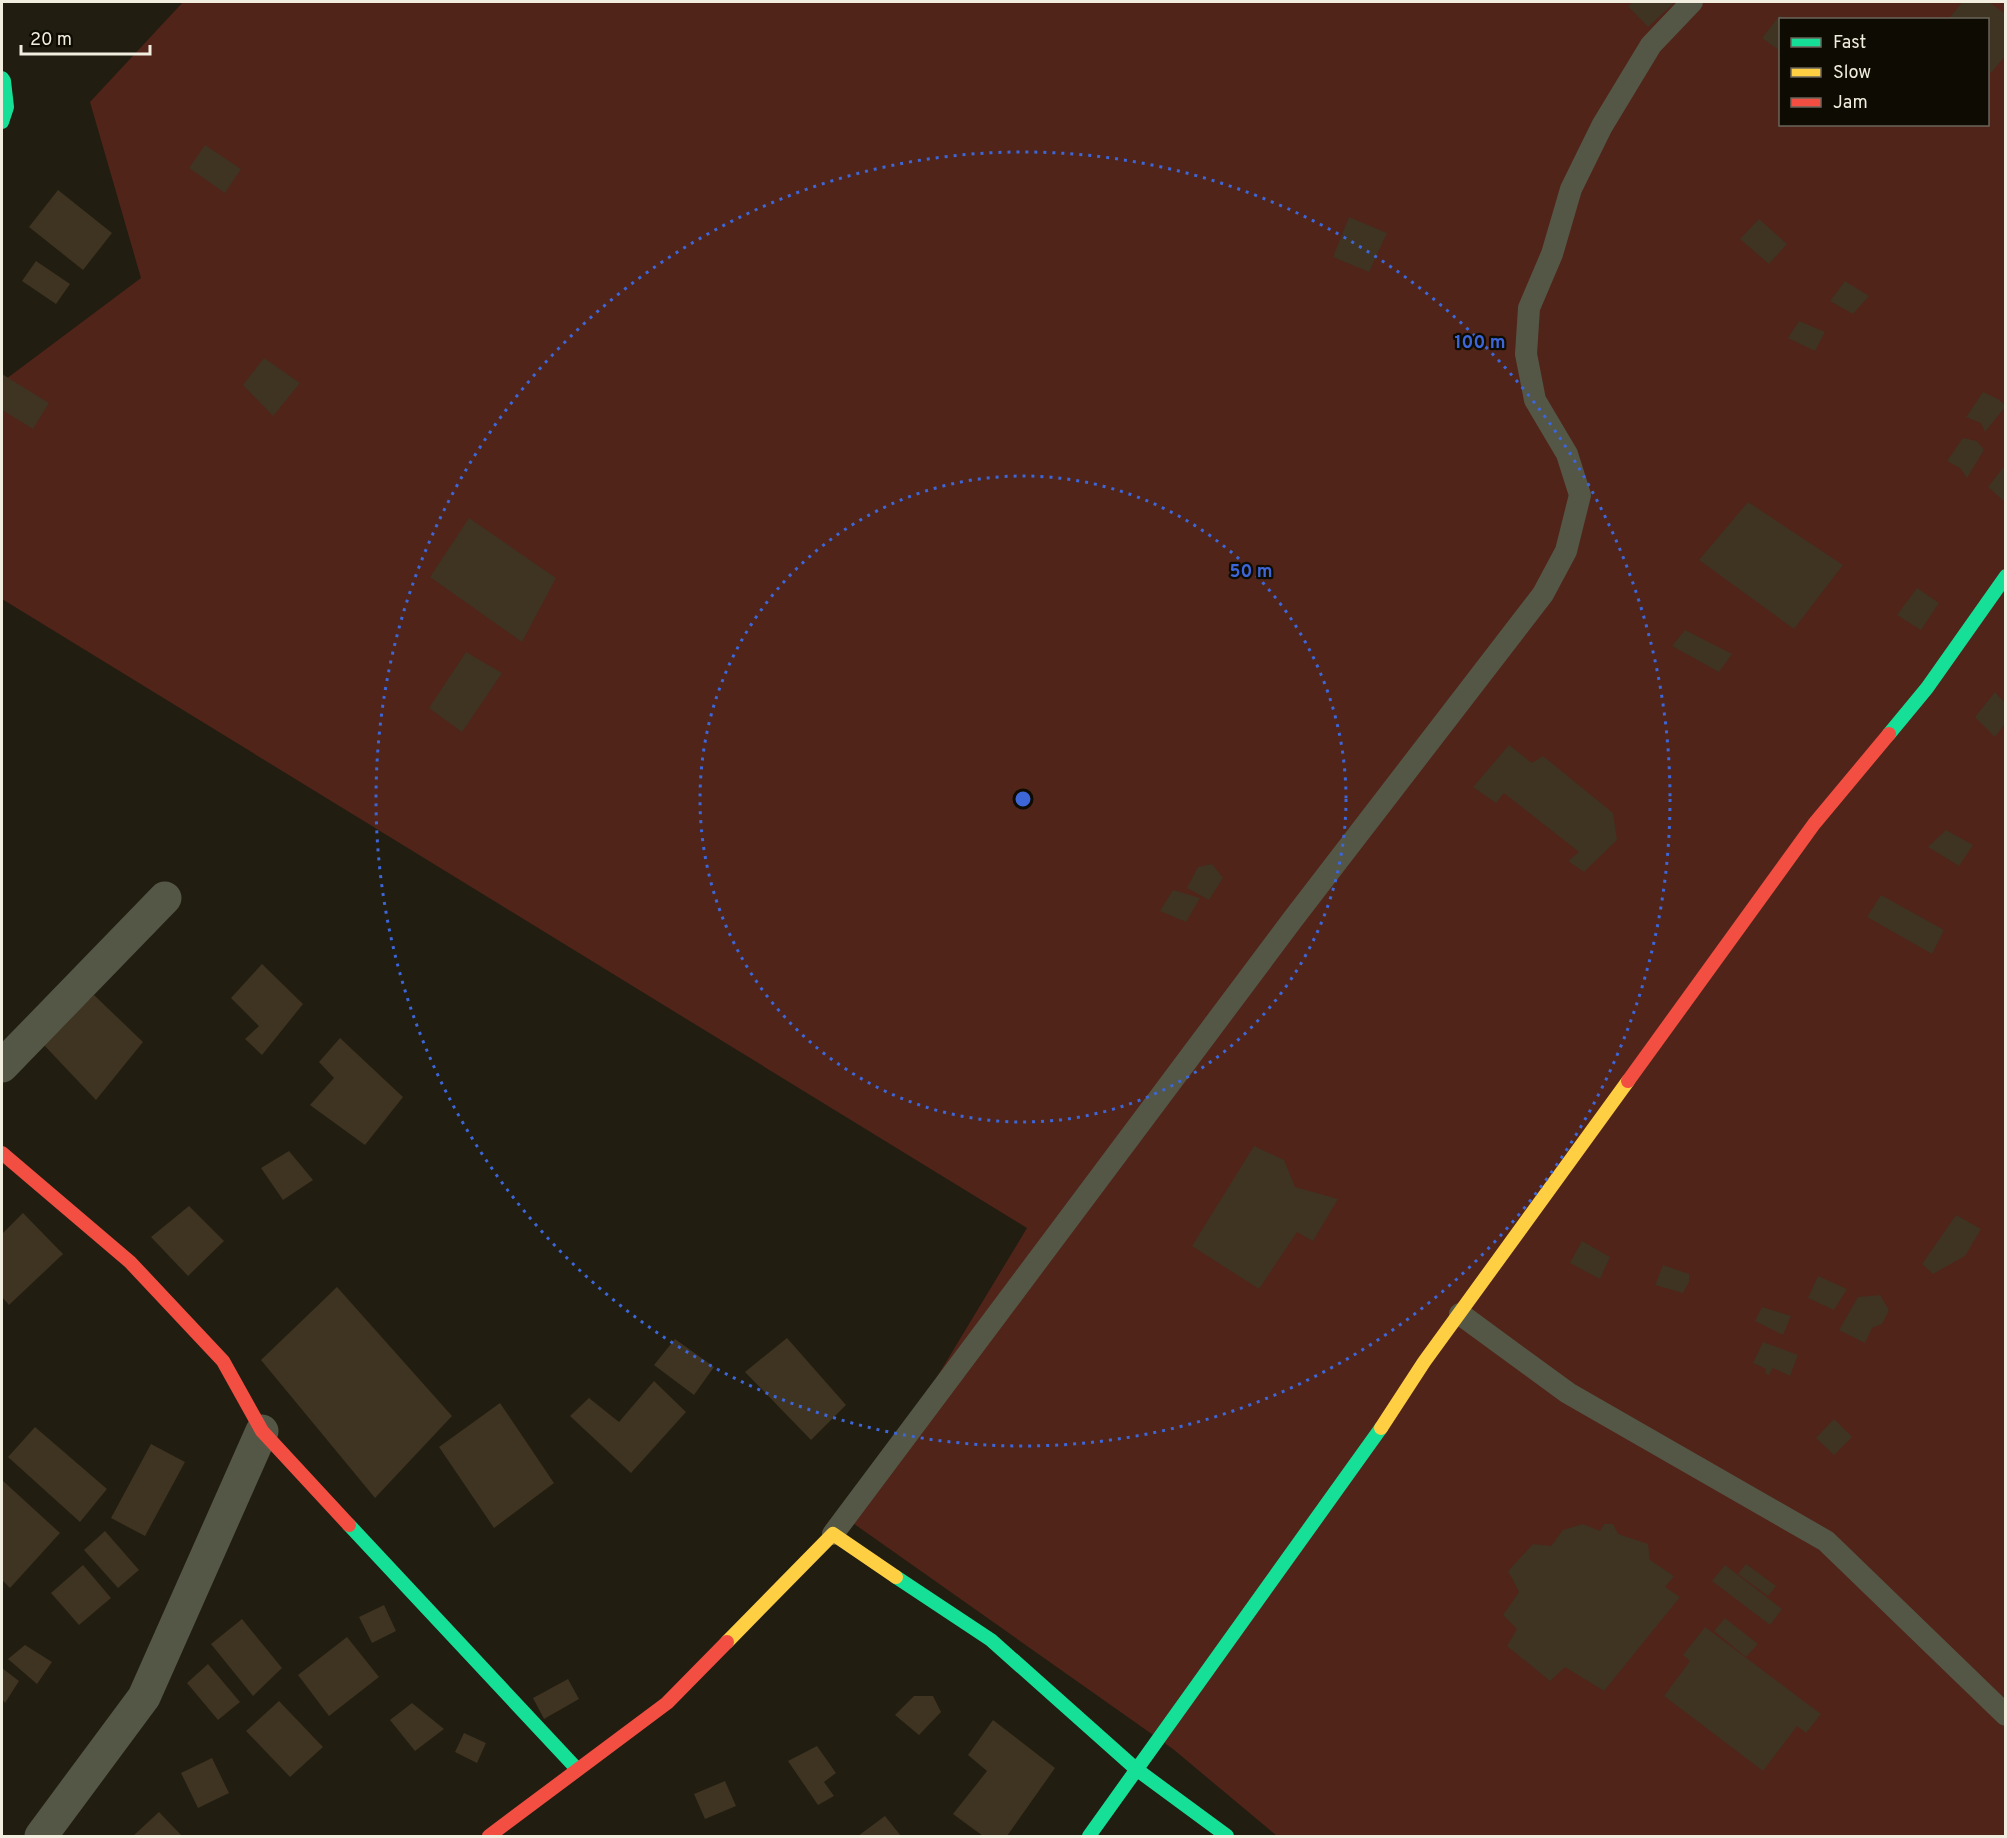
<svg xmlns="http://www.w3.org/2000/svg" width="2007" height="1838" font-family="Overpass,sans-serif">
	<rect width="100%" height="100%" fill="#211d10"/>
	<path fill="#502419" fill-rule="evenodd" d="M183,2H2005V1836H1277L1173,1749L850,1521L1027,1228L2,599V382L141,278L90,102ZM1780,20H1988V124H1780Z"/>
	<path fill="#3f3322" d="M1633,2H1671L1673,4L1648,27L1628,6Z
		M1962,2H1989L2004,13L2006,12V55L1991,73L1988,70V20H1948Z
		M1780,15L1786,20H1780V51L1762,38Z
		M205,145L241,169L225,193L189,168Z
		M58,190L112,233L83,270L29,227Z
		M1349,217L1387,233L1369,272L1333,257Z
		M1759,219L1787,244L1769,264L1740,239Z
		M36,261L70,284L56,304L22,281Z
		M1845,281L1869,296L1853,314L1830,301Z
		M1799,321L1825,332L1815,351L1788,338Z
		M264,358L300,383L273,416L243,385Z
		M2,374L49,403L33,429L2,410Z
		M1983,392L1998,399L2006,406L1985,432L1981,423L1966,417Z
		M1963,438L1977,441L1984,450L1967,478L1960,468L1947,461Z
		M2006,464V503L1988,487Z
		M1748,502L1843,565L1794,629L1699,560Z
		M469,518L556,578L522,642L430,577Z
		M1917,588L1939,603L1921,630L1897,615Z
		M1685,630L1732,654L1719,672L1672,646Z
		M466,652L502,673L462,732L429,708Z
		M1995,692L2006,704V722L1995,737L1975,717Z
		M1509,745L1532,763L1543,756L1613,813L1617,840L1584,872L1568,861L1579,852L1504,793L1496,803L1473,787Z
		M1946,830L1973,845L1959,866L1928,847Z
		M1212,864L1223,878L1209,900L1187,888L1198,867Z
		M1173,890L1200,898L1186,922L1160,911Z
		M1881,895L1944,930L1932,954L1867,917Z
		M262,964L303,1004L262,1055L245,1039L259,1026L231,998Z
		M94,995L143,1042L96,1100L43,1044Z
		M340,1038L403,1097L365,1145L310,1105L334,1078L319,1062Z
		M1254,1146L1284,1160L1295,1187L1338,1199L1313,1241L1297,1232L1259,1289L1192,1246Z
		M289,1151L313,1180L283,1200L261,1168Z
		M189,1206L224,1241L188,1276L151,1237Z
		M23,1213L63,1254L9,1305L2,1297V1234Z
		M1956,1215L1981,1229L1965,1256L1933,1274L1922,1264Z
		M1582,1241L1610,1257L1600,1279L1570,1263Z
		M1663,1265L1689,1274V1282L1683,1293L1655,1285Z
		M1818,1276L1847,1289L1834,1310L1808,1298Z
		M337,1287L452,1416L375,1498L261,1360Z
		M1880,1295L1889,1310L1882,1324L1872,1328L1865,1343L1839,1330L1858,1297Z
		M1762,1307L1791,1316L1783,1335L1755,1321Z
		M787,1338L846,1405L811,1440L745,1372Z
		M675,1339L714,1367L694,1395L654,1365Z
		M1763,1342L1798,1355L1790,1376L1773,1368L1769,1375L1765,1373L1766,1369L1753,1363Z
		M654,1381L686,1412L631,1473L570,1416L589,1398L619,1422Z
		M500,1403L554,1483L494,1528L439,1447Z
		M1834,1419L1852,1437L1834,1455L1816,1438Z
		M35,1427L107,1489L80,1522L8,1457Z
		M151,1444L185,1462L145,1536L111,1518Z
		M2,1480L60,1533L10,1588L2,1580Z
		M1583,1524L1600,1531L1604,1524H1613L1618,1534L1648,1544L1650,1560L1674,1576L1665,1587L1680,1597L1604,1691L1565,1667L1550,1681L1507,1646L1517,1629L1503,1615L1519,1592L1508,1571L1533,1544L1551,1546L1563,1530Z
		M105,1531L139,1570L118,1588L84,1550Z
		M1746,1564L1776,1586L1768,1596L1738,1574Z
		M83,1565L111,1598L79,1625L51,1593Z
		M1725,1565L1782,1609L1770,1625L1712,1581Z
		M384,1605L396,1631L372,1643L359,1617Z
		M1725,1618L1758,1644L1746,1657L1714,1631Z
		M242,1619L282,1668L253,1696L211,1644Z
		M1705,1627L1821,1714L1806,1733L1797,1726L1763,1771L1664,1696L1690,1661L1683,1655Z
		M347,1637L379,1677L329,1716L298,1675Z
		M25,1645L52,1662L37,1684L8,1659Z
		M208,1664L240,1702L218,1720L187,1683Z
		M2,1668L19,1681L5,1703L2,1699Z
		M568,1679L579,1699L544,1719L533,1698Z
		M914,1696H933L941,1712L919,1735L895,1715Z
		M279,1701L323,1747L290,1777L246,1731Z
		M412,1703L444,1729L415,1751L390,1720Z
		M993,1720L1055,1768L1007,1836H983L953,1814L987,1771L968,1755Z
		M464,1733L486,1743L477,1763L455,1752Z
		M817,1746L836,1773L824,1782L834,1796L818,1805L788,1761Z
		M212,1758L229,1793L198,1808L181,1773Z
		M725,1781L736,1806L705,1819L694,1794Z
		M159,1812L182,1836H133Z
		M885,1816L901,1836H858Z"/>
	<g fill="none" stroke-linecap="round" stroke-linejoin="round">
		<path stroke="#545746" stroke-width="22" d="M1460,1314L1568,1393L1826,1541L2006,1715
			M833,1534L1293,919L1543,594L1566,551L1580,495L1567,454L1535,400L1526,354L1529,308L1552,254L1571,189L1602,126L1651,45L1692,2"/>
		<path stroke="#545746" stroke-width="33" d="M2,1066L165,898
			M41,1836L144,1697L262,1431"/>
		<path stroke="#16e098" stroke-width="14" d="M2,78L4,81L7,107L2,122
			M1889,734L1927,688L2006,576
			M349,1525L577,1769
			M896,1577L991,1640L1136,1769L1227,1836
			M1089,1836L1381,1428"/>
		<path stroke="#ffcf43" stroke-width="14" d="M1381,1428L1424,1362L1628,1081
			M727,1642L833,1534L896,1577"/>
		<path stroke="#f24e42" stroke-width="14" d="M1628,1081L1814,824L1889,734
			M2,1153L130,1262L223,1361L262,1431L349,1525
			M489,1836L667,1703L727,1642"/>
	</g>
	<g fill="none" stroke="#3d66d9" stroke-width="3" stroke-dasharray="3 6">
		<circle cx="1023" cy="799" r="323"/>
		<circle cx="1023" cy="799" r="647"/>
	</g>
	<circle cx="1023" cy="799" r="9" fill="#3d66d9" stroke="#0e0b03" stroke-width="3"/>
	<g font-size="18" text-anchor="middle" font-weight="bold" fill="#3d66d9" stroke="#0e0b03" stroke-width="4.5" stroke-linejoin="round" paint-order="stroke">
		<text x="1480" y="348">100 m</text>
		<text x="1251" y="577">50 m</text>
	</g>
	<rect width="2007" height="1838" fill="none" stroke="#f1eddf" stroke-width="6"/>
	<rect x="1779" y="18" width="210" height="108" fill="#0e0b03" stroke="#69655b" stroke-width="1.5"/>
	<rect x="1791" y="38" width="30" height="9" fill="#16e098" stroke="#69655b" stroke-width="1.5"/>
	<text x="1833" y="48" font-size="18" fill="#f1eddf">Fast</text>
	<rect x="1791" y="68" width="30" height="9" fill="#ffcf43" stroke="#69655b" stroke-width="1.5"/>
	<text x="1833" y="78" font-size="18" fill="#f1eddf">Slow</text>
	<rect x="1791" y="98" width="30" height="9" fill="#f24e42" stroke="#69655b" stroke-width="1.5"/>
	<text x="1833" y="108" font-size="18" fill="#f1eddf">Jam</text>
	<path d="M21 45v9h129v-9" fill="none" stroke="#f1eddf" stroke-width="3"/>
	<text x="30" y="45" font-size="18" fill="#f1eddf" stroke="#0e0b03" stroke-width="4.5" paint-order="stroke">20 m</text>
</svg>
